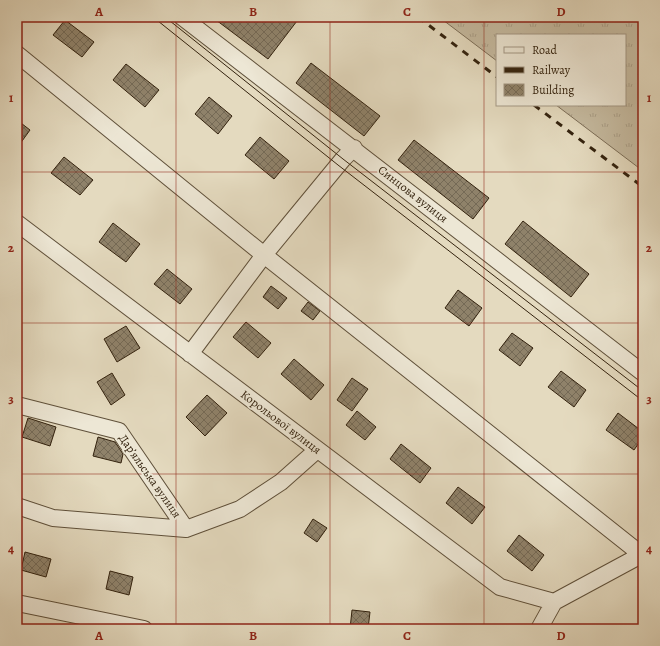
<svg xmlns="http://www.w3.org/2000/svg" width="660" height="646" font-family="Alegreya,serif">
	<defs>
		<pattern id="grass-tufts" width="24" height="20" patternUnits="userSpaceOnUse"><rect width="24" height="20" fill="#c6bba1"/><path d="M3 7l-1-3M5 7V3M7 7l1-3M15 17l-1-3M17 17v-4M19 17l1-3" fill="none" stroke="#aba089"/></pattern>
		<pattern id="building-cross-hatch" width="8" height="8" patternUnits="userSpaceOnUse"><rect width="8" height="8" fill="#8f826a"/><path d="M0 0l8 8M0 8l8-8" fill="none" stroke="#756a56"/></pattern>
	</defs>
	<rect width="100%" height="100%" fill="#e4dabf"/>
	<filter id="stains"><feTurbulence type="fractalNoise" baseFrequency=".005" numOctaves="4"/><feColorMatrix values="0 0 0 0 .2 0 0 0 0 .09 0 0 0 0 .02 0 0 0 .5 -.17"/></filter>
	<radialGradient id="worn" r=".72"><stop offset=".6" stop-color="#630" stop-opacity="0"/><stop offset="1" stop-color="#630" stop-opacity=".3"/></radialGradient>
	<path fill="url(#grass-tufts)" stroke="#7c6e58" d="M439,17H643V171L556,105H625V35H497V61Z"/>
	<path fill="url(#building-cross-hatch)" stroke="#33220e" d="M212,17H300L268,59Z
		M65,20L94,42L82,57L53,35Z
		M311,63L380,116L364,136L296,83Z
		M126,64L159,90L145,107L113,80Z
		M209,97L232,116L218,134L195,114Z
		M17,120L30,130L17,148Z
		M260,137L289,161L274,179L245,155Z
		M414,140L489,198L473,219L398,160Z
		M64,157L93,180L80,195L51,173Z
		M523,221L589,274L571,297L505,244Z
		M113,223L140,244L126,262L99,242Z
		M167,269L192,289L180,304L154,284Z
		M271,286L287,298L278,309L263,297Z
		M458,290L482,308L469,326L445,308Z
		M308,302L320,311L313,320L301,311Z
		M246,322L271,343L258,358L233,337Z
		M126,326L140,348L117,362L104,339Z
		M512,333L533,348L520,366L499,350Z
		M294,359L324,385L311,400L281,374Z
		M561,371L586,390L574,407L548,387Z
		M112,373L125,395L111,405L97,382Z
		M352,378L368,389L352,411L337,400Z
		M207,395L227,413L205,436L186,417Z
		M357,411L376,427L365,440L346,425Z
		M618,413L643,432V437L634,450L606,430Z
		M28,418L56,427L50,446L22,437Z
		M98,437L115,442L123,454L121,463L93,456Z
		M401,444L431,468L420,483L390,459Z
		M458,487L485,507L472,524L446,503Z
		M313,519L327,528L317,542L304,533Z
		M519,535L544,555L532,571L507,551Z
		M25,552L51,559L46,577L21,570Z
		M110,571L133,577L129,595L106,589Z
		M352,610L370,612L368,629H350Z"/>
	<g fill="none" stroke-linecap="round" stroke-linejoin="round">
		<defs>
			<path id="minor" d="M182,17L643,373
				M17,54L264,255L642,555
				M17,223L500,587L554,602
				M190,354L264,255L343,159L354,148
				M17,405L119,431L186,529
				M17,506L53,518L186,529L240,509L281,482L317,450
				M17,603L144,629
				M539,629L554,602L643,554"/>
		</defs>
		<use href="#minor" stroke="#5f503a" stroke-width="18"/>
		<use href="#minor" stroke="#ede7d5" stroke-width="16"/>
		<path stroke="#33220e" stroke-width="1" d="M153,17L338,165L643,401
			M165,17L343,159L643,391"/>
		<path stroke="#33220e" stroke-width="3" stroke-dasharray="7 7" stroke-linecap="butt" d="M418,17L497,77
			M534,105L643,187"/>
	</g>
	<path fill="none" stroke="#8f2418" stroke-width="1" stroke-opacity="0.55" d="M176,17V629M330,17V629M484,17V629M17,172H643M17,323H643M17,474H643"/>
	<g text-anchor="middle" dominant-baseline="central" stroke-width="3.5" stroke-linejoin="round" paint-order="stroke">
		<g font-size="12" fill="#33220e" stroke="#ede7d5">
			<text transform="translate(413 194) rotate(38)">Синцова вулиця</text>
			<text transform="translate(281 422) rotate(37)">Корольової вулиця</text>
			<text transform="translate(150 476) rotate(55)">Дар’яльська вулиця</text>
		</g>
	</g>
	<rect width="660" height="646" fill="none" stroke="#e4dabf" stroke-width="44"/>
	<rect x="496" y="34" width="130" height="72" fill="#ede7d5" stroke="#a39885"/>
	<rect x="504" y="47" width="20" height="6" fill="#ede7d5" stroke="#a39885"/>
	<text x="532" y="54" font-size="12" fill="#33220e">Road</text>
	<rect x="504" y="67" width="20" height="6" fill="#33220e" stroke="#a39885"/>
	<text x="532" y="74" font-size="12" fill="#33220e">Railway</text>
	<rect x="504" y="84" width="20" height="12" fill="url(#building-cross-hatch)" stroke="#a39885"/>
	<text x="532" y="94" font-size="12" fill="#33220e">Building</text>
	<rect x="22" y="22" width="616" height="602" fill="none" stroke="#8f2418" stroke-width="1.5"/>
	<g font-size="13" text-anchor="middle" font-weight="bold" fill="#8f2418">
		<text x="99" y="16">A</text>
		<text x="253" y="16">B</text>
		<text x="407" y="16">C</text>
		<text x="561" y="16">D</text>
		<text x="11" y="102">1</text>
		<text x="649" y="102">1</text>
		<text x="11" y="252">2</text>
		<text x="649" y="252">2</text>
		<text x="11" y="403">3</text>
		<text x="649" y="403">3</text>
		<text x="11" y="553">4</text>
		<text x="649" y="553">4</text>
		<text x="99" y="640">A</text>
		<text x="253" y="640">B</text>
		<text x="407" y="640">C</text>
		<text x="561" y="640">D</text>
	</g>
	<rect width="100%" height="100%" filter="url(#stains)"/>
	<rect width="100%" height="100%" fill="url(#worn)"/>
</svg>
